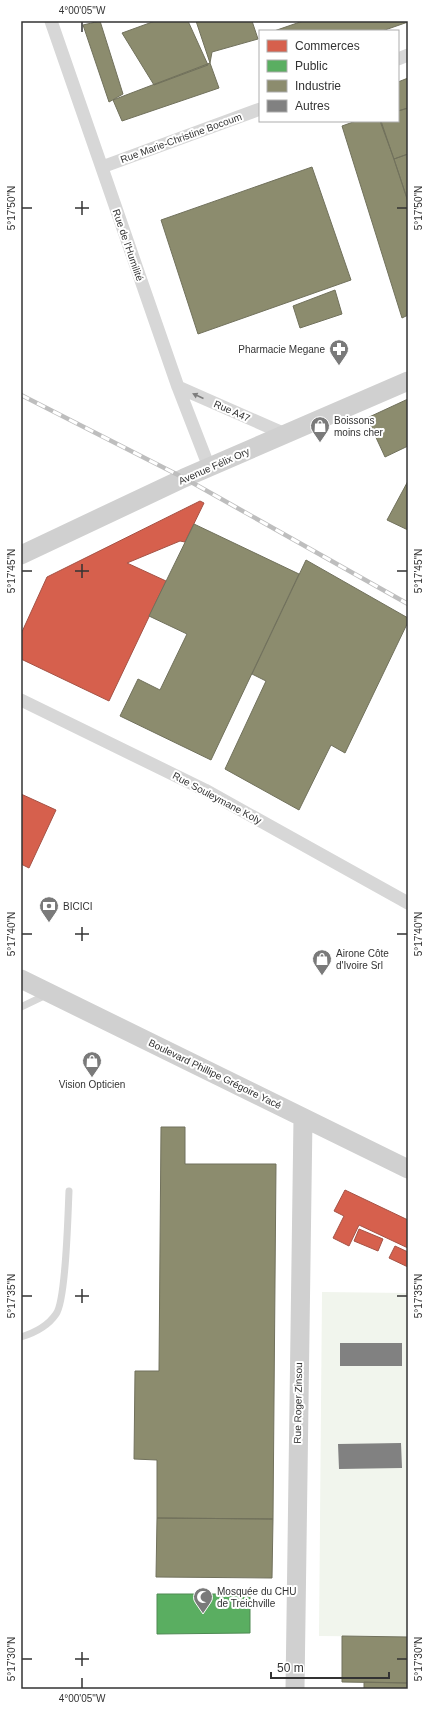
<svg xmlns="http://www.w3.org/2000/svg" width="429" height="1710" font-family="Helvetica,sans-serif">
	<rect width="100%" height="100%" fill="#fff"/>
	<path fill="#f1f5ed" d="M322,1292L408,1293V1637L319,1636Z"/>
	<path fill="#d6604d" stroke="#a55245" d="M200,501L204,503L185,542L180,541L127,563L166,581L109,701L21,659V634L47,577Z
		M21,794L56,810L29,868L21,864Z
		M345,1190L408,1220V1248L359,1225L349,1246L333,1238L344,1216L334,1211Z
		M359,1229L383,1239L378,1251L354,1241Z
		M395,1246L408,1252V1267L389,1258Z"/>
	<path fill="#5aae61" stroke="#4e8953" d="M157,1594H250V1633L157,1634Z"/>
	<path fill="#8c8c6e" stroke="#71715c" d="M100,21L123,94L109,102L83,25Z
		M155,21H188L208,65L154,85L122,33Z
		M196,21H252L258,39L212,52L210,63Z
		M303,21H408V22L382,31H274Z
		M210,63L219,88L122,121L113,100Z
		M408,78V108L398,111V82Z
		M408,108V154L394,159L380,121H398V111Z
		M356,121H381L408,201V315L402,318L342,126Z
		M408,154V202L394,159Z
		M312,167L351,280L198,334L161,220Z
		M335,290L342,314L300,328L293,306Z
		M408,399V446L385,457L367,418Z
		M408,481V530L387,520Z
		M194,524L299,574L211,760L120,716L138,679L160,690L187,634L149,616Z
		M306,560L408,618V622L345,753L331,745L299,810L225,769L266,681L252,674Z
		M161,1127H185V1164H276L273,1519L157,1518V1460L134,1459L135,1371H159Z
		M157,1518L273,1519L272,1578L156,1577Z
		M342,1636L408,1637V1683L342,1682Z
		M364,1682L408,1683V1689H364Z"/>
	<path fill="#818181" d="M340,1343H402V1366H340Z
		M401,1443L402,1468L339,1469L338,1444Z"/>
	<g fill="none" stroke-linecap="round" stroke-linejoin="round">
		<path stroke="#d7d7d7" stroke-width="7" d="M21,1007L46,995
			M21,1337C34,1333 48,1326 56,1314C66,1301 68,1212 69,1191"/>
		<path stroke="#d7d7d7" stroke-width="13" d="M51,21L178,387L209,467
			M398,59L408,55
			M102,167L260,109
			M178,387L285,434
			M21,700L205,790L408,903"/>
		<path stroke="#d0d0d0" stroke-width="19" d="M21,555L184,478L408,381
			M21,979L408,1169
			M295,1689L303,1118"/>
		<defs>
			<path id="rail" d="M21,395L184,478L408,604"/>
		</defs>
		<use href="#rail" stroke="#bebebe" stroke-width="4.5"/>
		<use href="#rail" stroke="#fff" stroke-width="3" stroke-dasharray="9" stroke-linecap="butt"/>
	</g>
	<defs><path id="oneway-solid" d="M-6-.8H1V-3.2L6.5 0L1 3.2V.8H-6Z"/></defs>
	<use fill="#7d7d7d" href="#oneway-solid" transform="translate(198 396) rotate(-156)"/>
	<path fill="none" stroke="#333" stroke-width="1.5" d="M82,22V32M82,201V215M22,208H32M75,208H89M397,208H407M82,564V578M22,571H32M75,571H89M397,571H407M82,927V941M22,934H32M75,934H89M397,934H407M82,1289V1303M22,1296H32M75,1296H89M397,1296H407M82,1652V1666M22,1659H32M75,1659H89M397,1659H407M82,1678V1688"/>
	<defs>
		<symbol id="pharmacy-pin" viewBox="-11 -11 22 30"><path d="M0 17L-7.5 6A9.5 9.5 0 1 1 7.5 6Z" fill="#7a7a7a" stroke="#fff"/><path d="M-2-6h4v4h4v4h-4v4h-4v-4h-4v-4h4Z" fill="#fff"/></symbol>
		<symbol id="shop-pin" viewBox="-11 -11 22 30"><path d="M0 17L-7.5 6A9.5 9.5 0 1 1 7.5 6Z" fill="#7a7a7a" stroke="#fff"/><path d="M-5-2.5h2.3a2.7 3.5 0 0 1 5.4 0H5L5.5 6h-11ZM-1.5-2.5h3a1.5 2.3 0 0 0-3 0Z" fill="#fff"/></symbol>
		<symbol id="bank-pin" viewBox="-11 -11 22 30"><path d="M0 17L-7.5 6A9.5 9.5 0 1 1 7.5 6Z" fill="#7a7a7a" stroke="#fff"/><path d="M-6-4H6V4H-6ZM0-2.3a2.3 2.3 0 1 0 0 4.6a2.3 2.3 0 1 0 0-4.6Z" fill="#fff"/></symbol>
		<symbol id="mosque-pin" viewBox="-11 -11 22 30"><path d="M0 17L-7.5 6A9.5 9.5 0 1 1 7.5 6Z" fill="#7a7a7a" stroke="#fff"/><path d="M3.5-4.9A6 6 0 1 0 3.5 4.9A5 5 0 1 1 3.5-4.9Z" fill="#fff"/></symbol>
	</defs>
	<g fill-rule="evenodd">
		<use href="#pharmacy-pin" x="328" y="338" width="22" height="30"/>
		<use href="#shop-pin" x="309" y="415" width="22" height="30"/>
		<use href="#bank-pin" x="38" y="895" width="22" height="30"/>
		<use href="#shop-pin" x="311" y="948" width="22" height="30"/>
		<use href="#shop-pin" x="81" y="1050" width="22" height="30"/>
		<use href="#mosque-pin" x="192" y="1586" width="22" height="30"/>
	</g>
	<g text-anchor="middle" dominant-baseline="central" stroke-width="4" stroke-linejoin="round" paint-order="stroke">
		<g font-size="10" fill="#333" stroke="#fff">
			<text transform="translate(181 138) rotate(-20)">Rue Marie-Christine Bocoum</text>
			<text transform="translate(128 245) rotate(71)">Rue de l'Humilité</text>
			<text transform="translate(232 411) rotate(24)">Rue A47</text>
			<text transform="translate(214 466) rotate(-24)">Avenue Félix Ory</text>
			<text transform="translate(217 798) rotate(28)">Rue Souleymane Koly</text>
			<text transform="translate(215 1074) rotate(26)">Boulevard Phillipe Grégoire Yacé</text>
			<text transform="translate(298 1403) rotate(-89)">Rue Roger Zinsou</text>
		</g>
		<g font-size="10" fill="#333" stroke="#fff" text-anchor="start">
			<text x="325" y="349" text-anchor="end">Pharmacie Megane</text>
			<text x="334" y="420">Boissons<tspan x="334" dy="12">moins cher</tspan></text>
			<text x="63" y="906">BICICI</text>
			<text x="336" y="953">Airone Côte<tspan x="336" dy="12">d'Ivoire Srl</tspan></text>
			<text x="92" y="1084" text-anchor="middle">Vision Opticien</text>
			<text x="217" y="1591">Mosquée du CHU<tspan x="217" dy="12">de Treichville</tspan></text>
		</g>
	</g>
	<rect width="429" height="1710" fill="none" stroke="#ffffff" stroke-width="44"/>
	<rect x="259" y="30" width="140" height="92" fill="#ffffff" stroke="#adadad"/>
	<rect x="267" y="40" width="20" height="12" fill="#d6604d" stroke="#adadad"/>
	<text x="295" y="50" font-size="12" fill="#333333">Commerces</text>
	<rect x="267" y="60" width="20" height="12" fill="#5aae61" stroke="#adadad"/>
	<text x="295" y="70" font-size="12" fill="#333333">Public</text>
	<rect x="267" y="80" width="20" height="12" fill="#8c8c6e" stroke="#adadad"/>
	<text x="295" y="90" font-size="12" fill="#333333">Industrie</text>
	<rect x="267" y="100" width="20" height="12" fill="#818181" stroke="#adadad"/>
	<text x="295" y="110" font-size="12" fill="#333333">Autres</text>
	<path d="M271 1672v6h118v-6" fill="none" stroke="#333333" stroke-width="2"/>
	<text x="277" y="1672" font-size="12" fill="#333333" stroke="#ffffff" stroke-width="3" paint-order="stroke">50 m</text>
	<rect x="22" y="22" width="385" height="1666" fill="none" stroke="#333" stroke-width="1.5"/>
	<g font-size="10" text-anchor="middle" fill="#333">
		<text x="82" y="14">4°00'05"W</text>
		<text transform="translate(11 208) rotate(-90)" y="4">5°17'50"N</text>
		<text transform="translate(418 208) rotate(-90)" y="4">5°17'50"N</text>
		<text transform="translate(11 571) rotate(-90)" y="4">5°17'45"N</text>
		<text transform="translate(418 571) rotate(-90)" y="4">5°17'45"N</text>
		<text transform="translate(11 934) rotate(-90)" y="4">5°17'40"N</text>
		<text transform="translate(418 934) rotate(-90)" y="4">5°17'40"N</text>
		<text transform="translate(11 1296) rotate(-90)" y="4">5°17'35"N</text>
		<text transform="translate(418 1296) rotate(-90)" y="4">5°17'35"N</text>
		<text transform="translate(11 1659) rotate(-90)" y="4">5°17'30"N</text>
		<text transform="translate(418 1659) rotate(-90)" y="4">5°17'30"N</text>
		<text x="82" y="1702">4°00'05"W</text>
	</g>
</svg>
